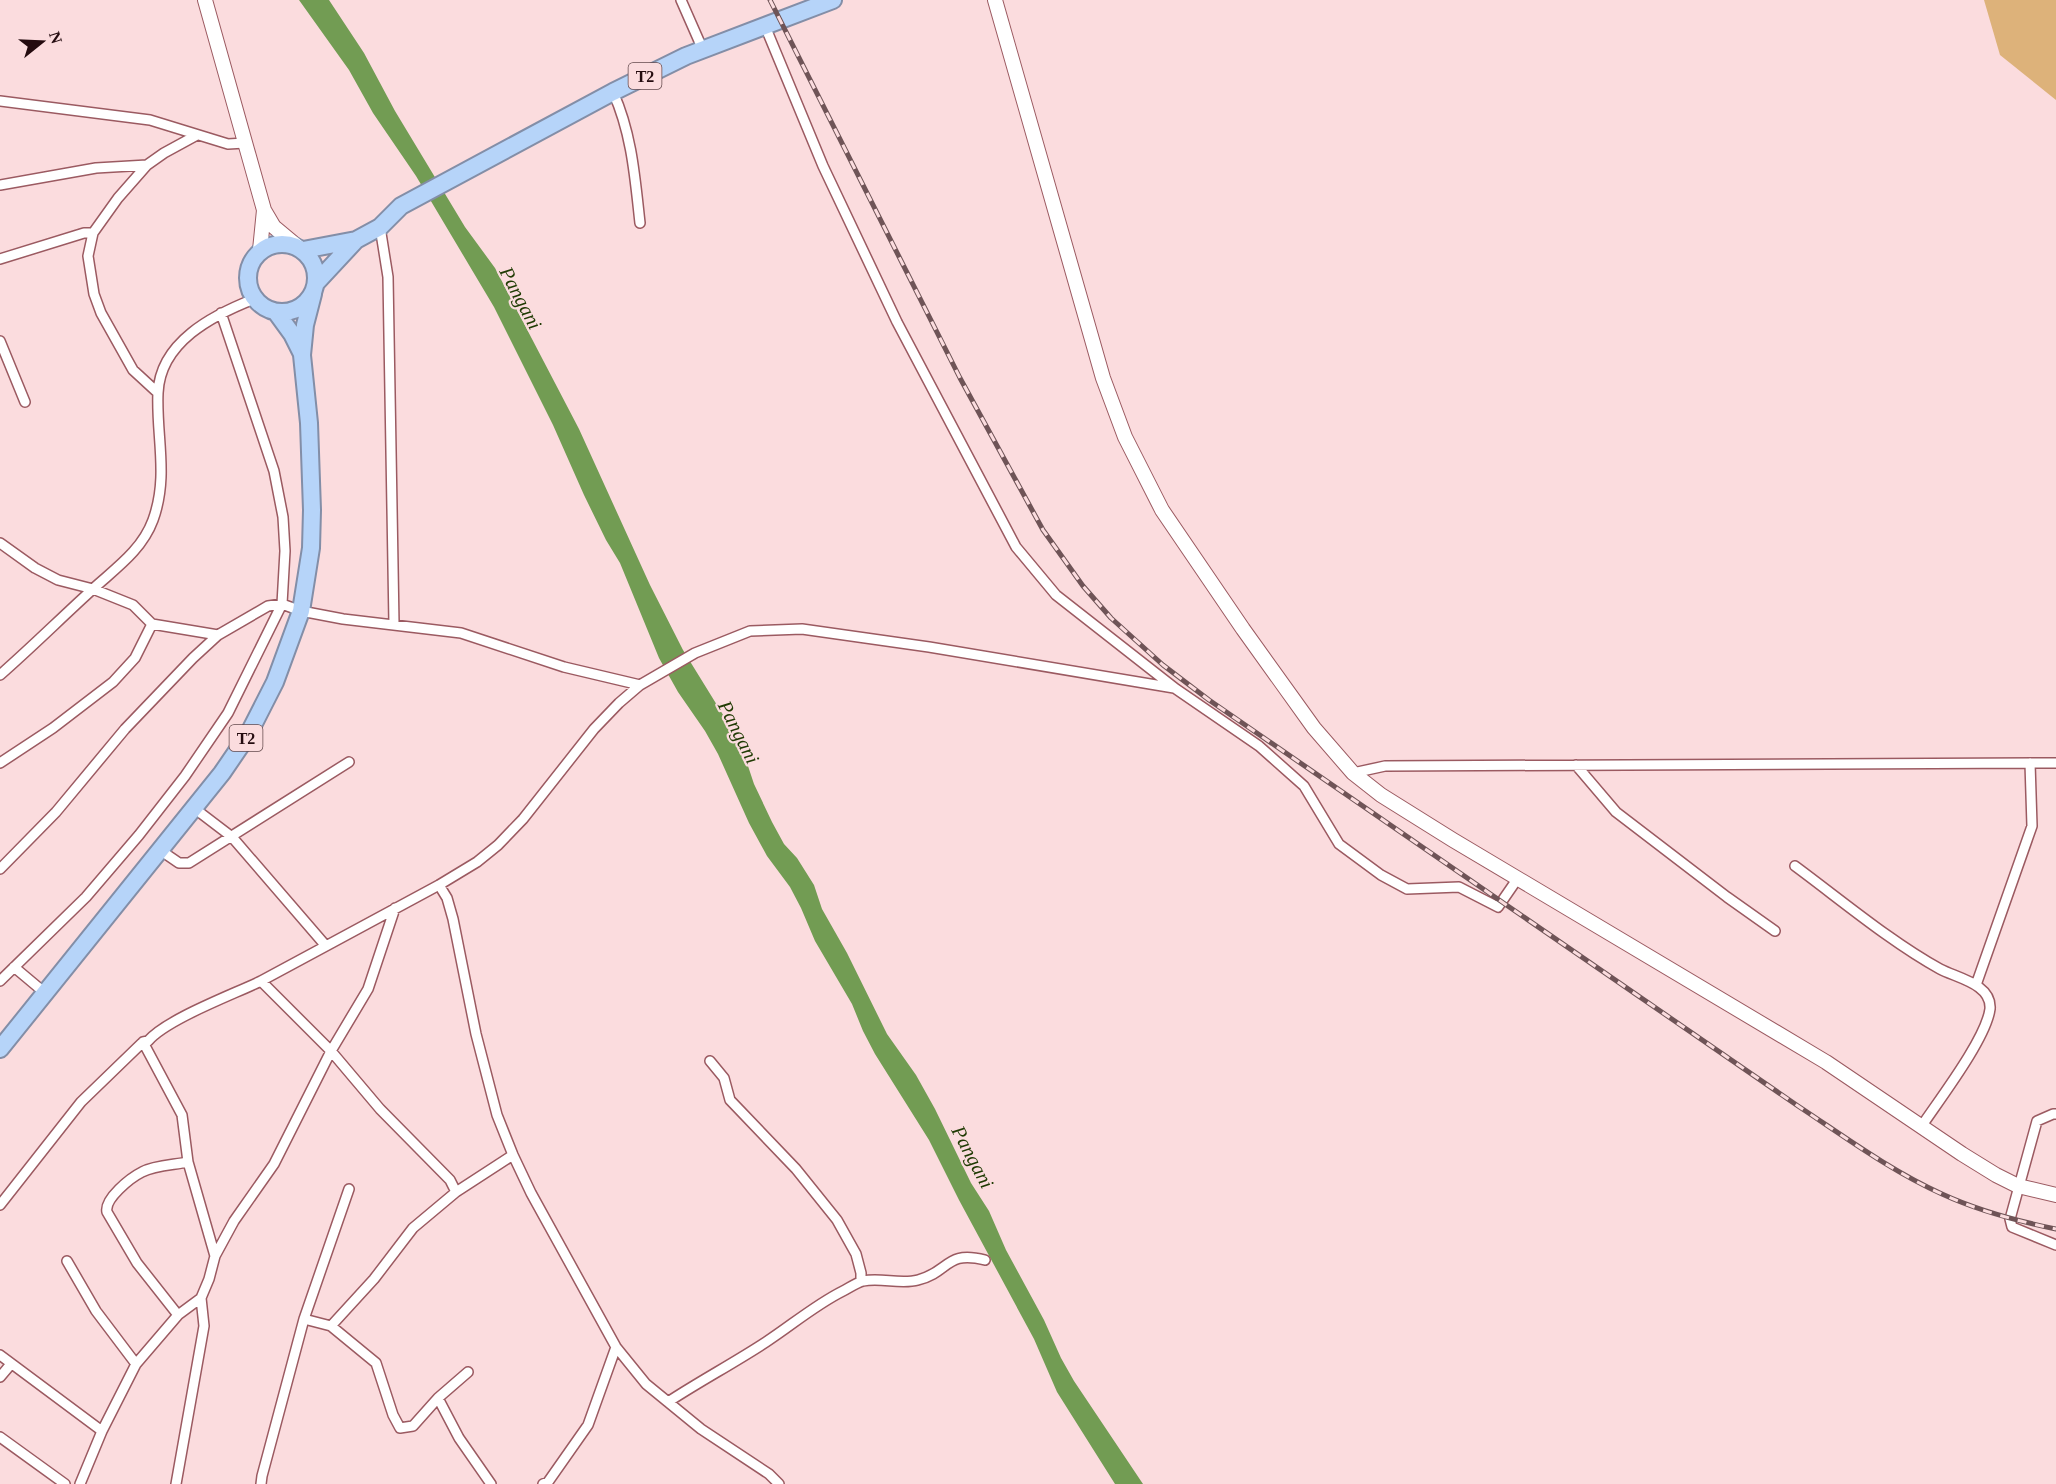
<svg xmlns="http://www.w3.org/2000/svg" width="2056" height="1484" font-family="'Times New Roman',serif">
	<rect width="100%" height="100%" fill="#fbdcde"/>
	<path fill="#ddb27a" d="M1984,0H2056V100L2000,55Z"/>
	<path fill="#729c53" d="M299,0H329L364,53L395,111L465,227L495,268L579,429L650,585L683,650L733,731L743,751L754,784L772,822L784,844L797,858L814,885L822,909L847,953L887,1034L916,1075L935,1109L971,1183L989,1211L1006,1250L1044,1320L1061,1358L1074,1381L1143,1484H1115L1057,1392L1034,1339L959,1200L929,1140L875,1054L863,1031L852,1004L815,941L801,908L790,887L767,856L749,823L718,754L705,731L678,692L659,658L620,563L606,540L584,495L553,425L494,307L416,176L373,113L349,70Z"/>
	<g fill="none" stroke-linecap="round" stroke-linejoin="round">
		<defs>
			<path id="street" d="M681,0L703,50
				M765,26L823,166L897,322L1016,547L1056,595L1176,689L1259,746L1304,786L1339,844L1381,875L1407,889L1459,887L1498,907L1518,878
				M613,92C632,134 635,178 640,223
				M0,101L150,120L228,144L245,143
				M0,185L96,168L147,165
				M380,227L388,277L394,624
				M0,259L84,233H93
				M0,341L25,402
				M158,393L133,370L101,313L94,294L88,256L93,233L118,198L147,165L164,153L197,135
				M0,543L35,568L58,580L93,589L133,605L152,624L135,658L113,682L53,728L0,763
				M152,624L218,635
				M0,675C32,647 62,617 94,588C116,568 142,550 153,520C169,476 156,436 158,393C160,342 213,315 254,299
				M1576,765L1616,812L1727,897L1775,931
				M1353,773L1385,766L2056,763
				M194,808L232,837L326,946L439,885L477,862L498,845L523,819L594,729L619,703L640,685L695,653L750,631L802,629L929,647L1174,688
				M160,850L179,863H189L349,762
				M1795,866C1841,900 1891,942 1940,969C1957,978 1992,984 1990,1009C1986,1039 1939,1100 1921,1127
				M0,869L56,812L125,729L193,658L218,635L268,606L282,604L301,611L343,619L461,633L564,667L640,685
				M439,885L447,898L453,919L476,1034L497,1115L513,1155L531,1193L616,1347L646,1384L701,1429L769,1474L779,1484
				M14,967L45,993
				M0,981L86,897L139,835L185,776L228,713L282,604L285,551L283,517L274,471L221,313
				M261,981L326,946
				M1976,985L2032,826L2030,763
				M143,1042L182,1115L188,1162L215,1256
				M710,1061L724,1078L730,1100L796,1169L837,1220L856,1254L861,1273V1281
				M2056,1114H2053L2037,1121L2010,1219L2012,1227L2056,1245
				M0,1205L81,1102L143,1042L148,1041C167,1019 232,995 261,981L331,1051L380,1109L450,1180L456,1192
				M67,1261L96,1311L136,1364
				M178,1315L137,1263L107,1212C104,1199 130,1178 142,1172C155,1165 174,1165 188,1162
				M304,1319L331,1326L376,1363L393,1415L400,1428L413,1426L438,1398L468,1372
				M331,1326L374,1279L413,1228L456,1192L513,1155
				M0,1355L102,1431
				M0,1377L11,1364
				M438,1398L459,1438L491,1484
				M668,1402C700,1381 734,1363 766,1342C792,1325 815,1305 843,1291C849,1288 856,1283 863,1281C881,1277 900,1285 918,1280C950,1272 945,1250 985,1260
				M0,1437L65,1484
				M80,1484L102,1431L136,1364L178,1315L201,1298
				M176,1484L204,1326L201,1298L209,1279L215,1256L234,1221L274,1164L331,1051L368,989L395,908
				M261,1484L262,1476L304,1319L349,1189
				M543,1484L548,1482L588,1425L616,1347"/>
			<path id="secondary" d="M205,0L264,210L274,227L298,247
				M995,0L1103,378L1125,437L1162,510L1243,629L1314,728L1353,773L1381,795L1453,840L1826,1062L1962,1154L1996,1175L2018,1186L2056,1195
				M260,250L264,210"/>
			<path id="highway" d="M248 278a34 34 0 1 1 68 0a34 34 0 1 1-68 0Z
				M303,250L356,240L380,227L401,206L613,92L686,56L833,0
				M316,283L356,240
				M276,312L292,334L302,354
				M0,1049L222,773L248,735L275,682L301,611L311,548L312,510L309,423L302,355L305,325L313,294"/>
		</defs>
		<use href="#street" stroke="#9b5a61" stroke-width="12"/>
		<use href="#secondary" stroke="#9b5a61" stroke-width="16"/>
		<use href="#highway" stroke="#838ea7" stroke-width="20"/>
		<use href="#street" stroke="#fff" stroke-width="9"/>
		<use href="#secondary" stroke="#fff" stroke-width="14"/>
		<use href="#highway" stroke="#b6d4f9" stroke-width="16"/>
		<defs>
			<path id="rail" d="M770,0L960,378L1043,530L1083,586L1111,618L1163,665L1209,700L1798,1106C1845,1137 1891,1171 1942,1194C1979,1211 2017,1221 2056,1229"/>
		</defs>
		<use href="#rail" stroke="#6f5457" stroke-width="5"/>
		<use href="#rail" stroke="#fbdcde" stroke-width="3" stroke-dasharray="9" stroke-linecap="butt"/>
	</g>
	<g text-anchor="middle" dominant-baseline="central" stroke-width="4.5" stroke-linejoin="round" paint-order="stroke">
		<g fill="#fbdcde" stroke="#644a4d" stroke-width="1.5">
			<rect x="628.5" y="63" width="33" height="26" rx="4.5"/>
			<rect x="229.5" y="725" width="33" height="26" rx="4.5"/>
		</g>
		<g font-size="16" font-weight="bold" fill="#240b0f">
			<text x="645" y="76">T2</text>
			<text x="246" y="738">T2</text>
		</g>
		<g font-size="20" font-style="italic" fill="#203b04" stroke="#fbdcde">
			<text transform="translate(521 298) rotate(62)">Pangani</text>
			<text transform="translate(739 732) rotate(63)">Pangani</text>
			<text transform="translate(973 1157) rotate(62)">Pangani</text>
		</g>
	</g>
	<g transform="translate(42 42) rotate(72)" stroke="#fbdcde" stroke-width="4.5" paint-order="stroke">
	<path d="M0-4.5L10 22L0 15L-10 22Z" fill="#240b0f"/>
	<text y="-9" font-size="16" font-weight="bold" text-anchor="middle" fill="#240b0f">N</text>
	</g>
</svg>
